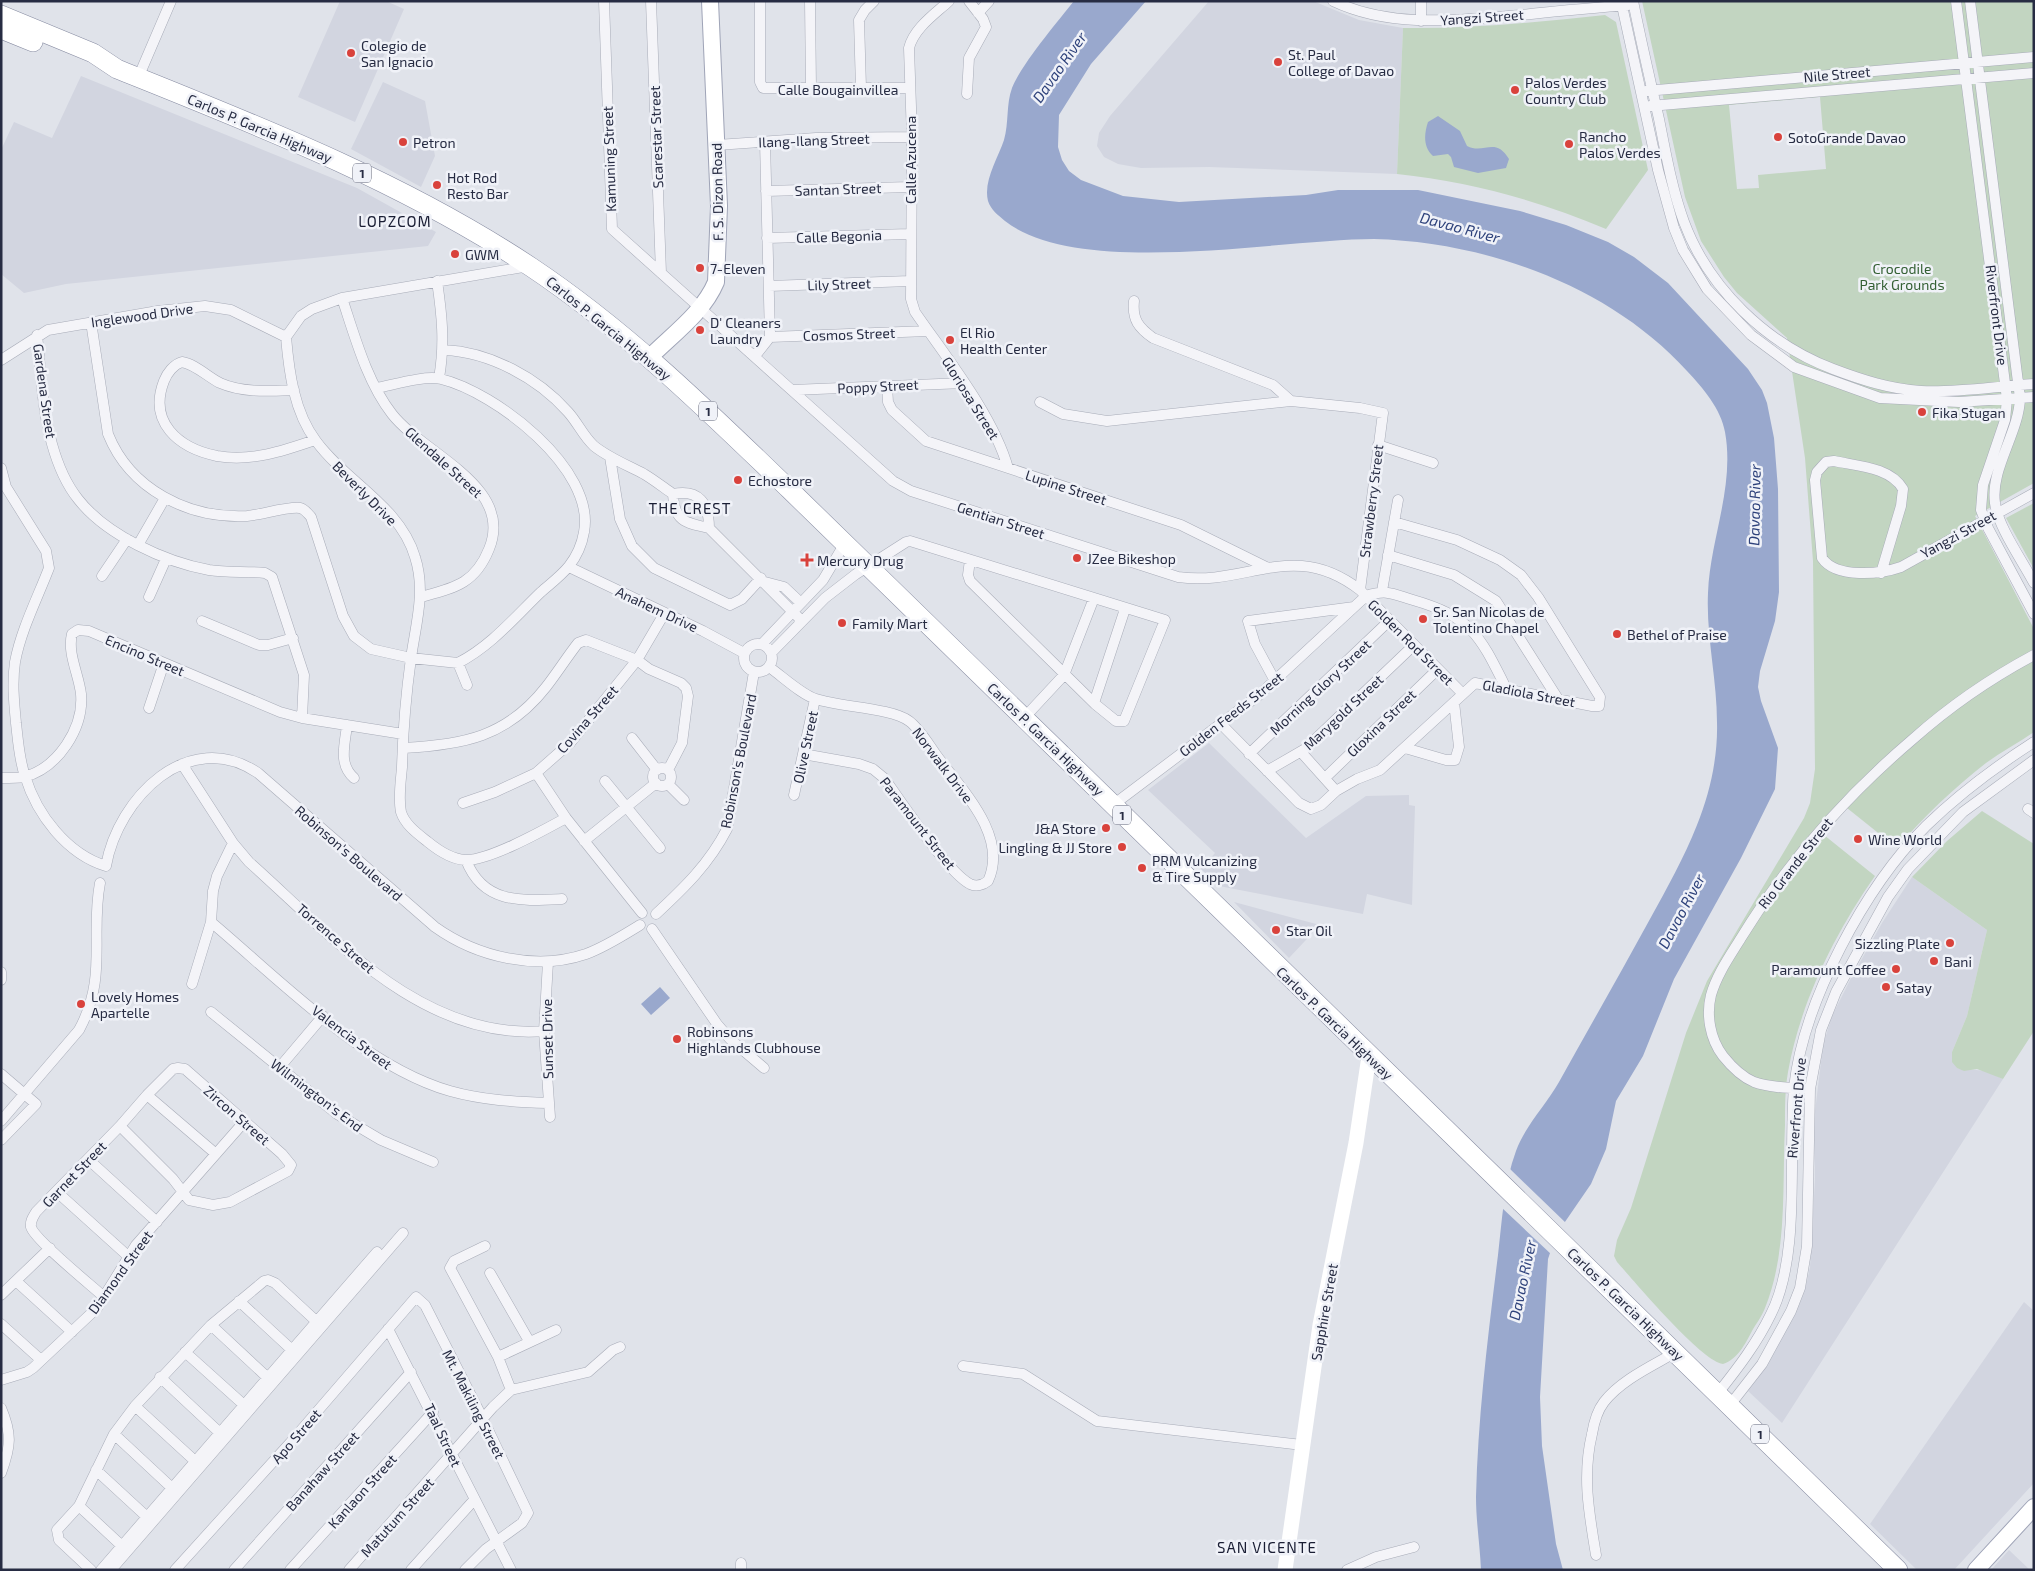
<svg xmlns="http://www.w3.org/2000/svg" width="2035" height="1571" font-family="'Exo 2',sans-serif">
	<rect width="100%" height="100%" fill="#e0e3ea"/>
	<path fill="#d2d5e0" d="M340,1H386L404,9L355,122L298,97Z
		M1209,1H1313L1359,20L1403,28L1397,174L1209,167L1141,168L1118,164L1104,157L1097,146L1099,133L1110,116Z
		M81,76L357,188L436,232L428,246L66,284L24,293L1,274V150L14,122L52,138Z
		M383,82L425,101L435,156L421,187L351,149Z
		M1209,743L1306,838L1366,796L1409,795V805L1415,806L1412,905L1367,894L1363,914L1219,886L1201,869L1215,853L1148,790Z
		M1912,877L1987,930L1967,1016L1952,1052L1957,1068L1986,1071L2003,1079L1782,1423L1748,1391L1766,1367L1796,1313L1805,1290L1810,1267L1815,1180L1814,1120L1823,1045L1832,1016L1850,980L1882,923Z
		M1234,902L1320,925L1289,958Z
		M2024,1302L2034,1311V1483L1954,1570H1917L1870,1524Z
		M2009,1550L2030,1570H1991Z"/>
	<path fill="#c2d5c1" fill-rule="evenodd" d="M1642,1H2034V483L1975,516L2034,629V732C2018,743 2001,752 1986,763C1953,789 1924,816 1897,848L1847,808L1824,835L1875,876C1835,933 1800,1003 1788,1072C1785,1089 1785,1107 1785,1125C1782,1185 1788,1251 1765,1308C1762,1316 1756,1324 1752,1331C1745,1344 1738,1359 1723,1364C1701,1361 1635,1282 1617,1262L1614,1256L1617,1240L1631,1208L1686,1033L1707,981L1804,818L1810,803L1815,769L1813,561L1805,458L1787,338L1737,293L1724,277L1701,241L1685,197ZM1820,97L1826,169L1758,175L1759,188L1737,189L1729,105Z
		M1605,15L1616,22L1648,170L1606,229C1538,200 1470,182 1397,174L1403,28C1471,29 1538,22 1605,15Z
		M2034,503V569L2006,518Z
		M1982,811L2034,844V1031L2003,1079L1977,1069L1964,1071L1957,1068L1952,1062V1052L1967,1016L1987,930L1912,877L1947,841Z"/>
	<path fill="#99a8cd" d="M1074,1H1146L1091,64L1059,115L1058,147L1062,160L1069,171L1081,180L1123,196L1179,202L1306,195L1338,190H1418L1520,211L1566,225L1608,242L1634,257L1668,283L1748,369L1762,390L1767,403L1774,438L1778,489L1779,592L1775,621L1760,671L1758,687L1761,701L1778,748L1775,789L1741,858L1674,979L1643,1056L1616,1101L1606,1149L1591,1184L1556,1235L1548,1259L1540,1397L1542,1446L1556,1544L1563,1570H1481C1480,1546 1476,1521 1476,1497C1478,1416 1488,1335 1498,1255C1502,1221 1504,1183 1516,1151C1525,1126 1546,1105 1559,1082C1589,1028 1620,974 1650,919C1667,888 1684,858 1697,825C1710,793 1718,757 1717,722C1717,679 1706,636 1708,593C1710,539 1735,487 1725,432C1721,409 1703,388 1687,371C1610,286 1487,242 1374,239C1281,239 1079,279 1005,221C998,215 991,210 988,201C983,181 998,158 1004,140C1009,123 1006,104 1012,88C1021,65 1058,21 1074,1Z
		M1438,116L1460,131L1467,146C1484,155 1495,136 1509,159L1506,168L1478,173L1454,167L1451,157L1448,154L1433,156C1423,147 1424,134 1428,122Z
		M660,987L670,998L651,1015L641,1004Z"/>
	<path fill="#e0e3ea" d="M1509,1168L1567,1224L1558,1236L1552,1255L1501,1207Z"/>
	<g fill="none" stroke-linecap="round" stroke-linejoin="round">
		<defs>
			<path id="street" d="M604,1L612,229L893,481L911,491L1178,577C1247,587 1293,538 1360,590L1463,694
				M651,1L661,273
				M760,1V82L763,88H910
				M810,1L811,89
				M949,1C935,14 914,28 909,48L912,137L911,299L915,312C946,357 993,415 1008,468
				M1333,1C1392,29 1458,20 1521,15C1557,11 1592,8 1628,5
				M1421,1V21
				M1621,1L1658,170L1674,228L1683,250L1707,289L1751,335L1794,367L1880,398L1959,402L2034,397
				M1633,1C1641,41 1650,80 1659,119C1666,154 1672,189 1684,222C1709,289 1767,344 1833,369C1862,380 1890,389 1921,391C1958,393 1996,386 2034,384
				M1956,1L2007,399L2005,420L1983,485L1981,510L1988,528L2034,614
				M1970,1L2020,398C2019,433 1990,469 1995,503C1998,527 2022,560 2034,583
				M978,13L989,1
				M138,78L171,1
				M861,88L859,20L865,10L874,1
				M1646,91L2034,57
				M967,94L969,58L986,27L983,19L969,1
				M1650,106L2034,73
				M717,145L816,138L912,137
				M766,191L910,187
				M767,238L910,234
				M529,266L342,298L312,309L301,316L286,337C289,372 294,412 316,441C346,482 400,506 415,557C426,591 416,623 411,658C406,694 403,730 402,767C401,780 398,798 401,812C405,825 418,834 428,842C439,851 451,859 465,860C489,861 544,830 566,818
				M437,281C442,315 445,344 439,378
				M769,286L910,281
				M342,298C355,337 367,382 392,414C423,454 515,486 489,549C475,584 454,588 421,597
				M1134,301C1132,320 1139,328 1153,338L1273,385L1291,401
				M91,322L108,434C130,489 188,519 247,516C260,515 289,506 300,508C305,509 308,514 311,517L343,616L354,636L371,649L411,658L458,663C491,646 514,618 541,592C550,584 561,576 569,566C576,557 582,544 584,532C596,469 495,392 441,379C425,375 393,385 377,388
				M37,335C41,371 42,410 52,444C57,462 66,484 78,499C106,535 165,562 209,570C228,573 246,571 265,573L272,577L304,675L302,718
				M770,337L928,331
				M444,350C490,352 538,378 568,412C578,423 583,436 594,446C609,458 627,465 644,474C654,480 663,487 673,494C699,489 709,503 709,528
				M755,356L770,337L765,142
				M1,360L48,330L158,311L205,306L231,310L286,337
				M887,386L888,402L892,410L926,441L1181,525L1268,568
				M294,390C269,391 243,393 220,383C208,377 195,364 182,362C174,364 167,373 164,381C148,422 178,448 217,456C251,462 283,451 315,440
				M792,390L964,383
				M1040,402L1063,414L1107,421L1291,401L1360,408L1383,413L1360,590
				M1378,445L1433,463
				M610,457L620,519L632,546L654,568L730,605L742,599L761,578
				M1,468L6,487L46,551L49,568C37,599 21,630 15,662C12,683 14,702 16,723C18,740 19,759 25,776C37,815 67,854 106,866C118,798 189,726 258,773L435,927C477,957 536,971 586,954C605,947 622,936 640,925
				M673,494C674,521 685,523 709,528L802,621
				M138,545L165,498
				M1388,555L1454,575L1496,601L1558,699
				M569,567L703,631L744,653
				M1881,573L1901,506L1903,489C1890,467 1857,466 1834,461L1826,462L1817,472L1815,480L1822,558C1836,579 1881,574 1901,567L2034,493
				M102,576L127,539
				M765,582L784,587L801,603
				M1382,591L1398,500
				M149,597L166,559
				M202,621L259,645H268L293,638
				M744 658a14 14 0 1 1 28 0a14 14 0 1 1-28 0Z
				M762,644L823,580L845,543
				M771,653L825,598L856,574L906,542L910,541L1165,620L1124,721H1116L1095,704L970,581L968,575L970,560
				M458,663L467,685
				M769,667C782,676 802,695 816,699C840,707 891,708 909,721C920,729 929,745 937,756C961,789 1009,836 988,881C983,885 976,887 970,884C946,871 902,802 884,778L873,769L859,764L803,754
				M1275,681L1255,644L1248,621L1354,607
				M1094,703L1125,609
				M149,708L164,663
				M1024,718L1064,675L1094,598
				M1221,724L1299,803L1311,809L1321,805L1336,791L1357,779L1380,770L1475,683L1592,706H1599L1600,697L1538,597L1521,575L1500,560L1457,540L1394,522
				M347,725C345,744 338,764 354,778
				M632,738L657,770
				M403,748C463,745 507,737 546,687C557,673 567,657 578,643L586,640L637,660L649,669L681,683L686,688L688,696L682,743L668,770
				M1405,748L1446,760H1455L1459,747L1454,702
				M1301,752L1336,791
				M1249,754L1390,620
				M182,764L233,843L249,862C331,935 423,1041 544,1031
				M653 777a9 9 0 1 1 18 0a9 9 0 1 1-18 0Z
				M1267,771L1305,749L1414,645
				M536,773L566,818L642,913
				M1,778C8,778 17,778 24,777C58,768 84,728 81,694C79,675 67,653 72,634L78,630L89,631L280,712L302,718L403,734
				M1325,778L1438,669
				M605,781L660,848
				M668,784L684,800
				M794,795L815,699
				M463,803L495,792L536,773L570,743L637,660L664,614
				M1113,805L1259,695L1366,596C1387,589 1393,594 1413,600C1472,617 1480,636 1506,688
				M2028,809L2034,813
				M584,841L656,783
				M466,860C483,904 521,901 562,899
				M656,914C684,888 709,864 727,829L754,672
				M211,922C280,980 363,1066 450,1091C482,1100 515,1102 548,1103
				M652,929L717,1024L730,1039L764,1068
				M548,962L544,1031L550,1117
				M1,972V980
				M192,984L211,922L213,891L217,876L233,843
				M211,1012L337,1114L381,1140L433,1162
				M178,1068L185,1069L282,1154L291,1165L288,1171L230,1202L213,1205L189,1200L173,1179L120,1126L147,1095L173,1069Z
				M279,1068L323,1016
				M1,1074L36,1104L1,1140
				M1810,1089C1792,1088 1771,1088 1754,1082C1742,1077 1731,1066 1723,1056C1710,1039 1706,1015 1711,995C1717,974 1730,956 1741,938C1787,863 1846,796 1913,739C1949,707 1991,678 2034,655
				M147,1095L216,1154
				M1,1121L79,1030C108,977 90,935 100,883
				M89,1160L157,1222
				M57,1192L129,1257
				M485,1246L454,1261L450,1268L498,1357L511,1390
				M490,1273L529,1341
				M16,1281L72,1332
				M1,1295L50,1248
				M104,1297C92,1286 34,1239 31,1227C30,1221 33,1217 36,1212L120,1126
				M239,1301L292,1350
				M1,1324L41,1360
				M211,1325L268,1378
				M388,1329L511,1570
				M185,1352L244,1405
				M498,1357L556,1330
				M963,1366L1023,1374L1097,1421L1302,1445
				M160,1377L220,1433
				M1,1380L27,1372L33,1368L97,1308L136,1245L244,1122
				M1718,1393C1738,1368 1757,1343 1771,1314C1801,1255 1788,1155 1794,1088C1803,1002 1865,887 1926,826C1959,794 1995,767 2034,742
				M1730,1405L1762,1364L1791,1311L1800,1288L1807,1246L1810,1089L1821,1030L1836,992L1888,897L1908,869L1963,812L2034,760
				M135,1406L195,1461
				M1,1408C12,1434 11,1446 1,1473
				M114,1434L172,1488
				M96,1470L147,1517
				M79,1506L122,1546
				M1596,1555C1589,1513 1582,1476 1592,1434C1594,1422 1597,1411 1604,1402C1621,1380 1652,1366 1676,1352
				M741,1563V1570
				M91,1570L59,1540L57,1530L79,1506L114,1434L135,1406L211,1325L264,1281L268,1280L275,1283L316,1321
				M101,1570L377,1252
				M111,1570L403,1233
				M175,1570L290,1443L416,1297L425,1305L483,1419L528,1513L522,1523L486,1549L465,1570
				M234,1570L411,1372
				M290,1570L433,1412
				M349,1570L493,1407L511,1390L588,1372L613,1350L620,1347
				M411,1570L474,1500
				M1347,1570L1376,1557L1414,1547"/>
			<path id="primary" d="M650,357C673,334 703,313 716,282L719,206L710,1
				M1976,1570L2034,1507"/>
			<path id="highway" d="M1,15L93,53L117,69C259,126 403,182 531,267C627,331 708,411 790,490C881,578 971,666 1061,754C1339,1027 1620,1297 1898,1570
				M1,29L33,42"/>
		</defs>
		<use href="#street" stroke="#a8acb8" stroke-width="11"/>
		<use href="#primary" stroke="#9fa4b7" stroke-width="18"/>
		<use href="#highway" stroke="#878ca2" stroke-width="20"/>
		<use href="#street" stroke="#f4f4f8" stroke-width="10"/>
		<path stroke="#fff" stroke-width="15" d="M1285,1570L1320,1325L1356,1143L1369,1056"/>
		<use href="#primary" stroke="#fff" stroke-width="16"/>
		<use href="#highway" stroke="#fff" stroke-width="19"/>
	</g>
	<g fill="#d9423c" stroke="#f0f2f8" stroke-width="2">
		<circle cx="351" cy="53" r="5"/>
		<circle cx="1278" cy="62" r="5"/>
		<circle cx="1515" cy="90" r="5"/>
		<circle cx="1778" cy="137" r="5"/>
		<circle cx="403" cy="142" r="5"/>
		<circle cx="1569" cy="144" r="5"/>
		<circle cx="437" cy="185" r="5"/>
		<circle cx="455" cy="254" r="5"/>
		<circle cx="700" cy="268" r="5"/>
		<circle cx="700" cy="330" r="5"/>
		<circle cx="950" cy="340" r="5"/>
		<circle cx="1922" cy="412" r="5"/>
		<circle cx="738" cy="480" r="5"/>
		<circle cx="1077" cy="558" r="5"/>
		<path d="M804.5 552.5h5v5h5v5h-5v5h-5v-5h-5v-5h5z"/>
		<circle cx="1423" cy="619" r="5"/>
		<circle cx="842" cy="623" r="5"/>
		<circle cx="1617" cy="634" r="5"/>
		<circle cx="1106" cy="828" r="5"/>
		<circle cx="1858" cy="839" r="5"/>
		<circle cx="1122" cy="847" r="5"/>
		<circle cx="1142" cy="868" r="5"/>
		<circle cx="1276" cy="930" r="5"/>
		<circle cx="1950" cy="943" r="5"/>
		<circle cx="1934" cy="961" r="5"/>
		<circle cx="1896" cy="969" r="5"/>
		<circle cx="1886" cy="987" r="5"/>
		<circle cx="81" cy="1004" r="5"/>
		<circle cx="677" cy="1039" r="5"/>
	</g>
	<g text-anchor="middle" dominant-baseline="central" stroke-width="5" stroke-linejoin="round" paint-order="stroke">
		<g fill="#f0f2f8" stroke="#636779" stroke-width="1">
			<rect x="353" y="163.5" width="18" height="19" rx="4"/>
			<rect x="699" y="401.5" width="18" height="19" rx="4"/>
			<rect x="1113" y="805.5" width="18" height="19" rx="4"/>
			<rect x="1751" y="1424.5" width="18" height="19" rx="4"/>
		</g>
		<g font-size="12" font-weight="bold" fill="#272c43">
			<text x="362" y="173">1</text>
			<text x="708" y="411">1</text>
			<text x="1122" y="815">1</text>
			<text x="1760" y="1434">1</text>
		</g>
		<g font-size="14" fill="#272c43" stroke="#f0f2f8">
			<text transform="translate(1482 17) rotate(-4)">Yangzi Street</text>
			<text transform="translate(1837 74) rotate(-5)">Nile Street</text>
			<text x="838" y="89">Calle Bougainvillea</text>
			<text transform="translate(260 128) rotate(23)">Carlos P. Garcia Highway</text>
			<text transform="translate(656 137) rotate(-92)">Scarestar Street</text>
			<text transform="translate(814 140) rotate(-2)">Ilang-Ilang Street</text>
			<text transform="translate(609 159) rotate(-92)">Kamuning Street</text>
			<text transform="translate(910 160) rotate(-90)">Calle Azucena</text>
			<text transform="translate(838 189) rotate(-2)">Santan Street</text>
			<text transform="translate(717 192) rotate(-91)">F. S. Dizon Road</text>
			<text transform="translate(839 236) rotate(-2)">Calle Begonia</text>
			<text transform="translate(839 284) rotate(-2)">Lily Street</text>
			<text transform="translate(142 315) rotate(-8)">Inglewood Drive</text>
			<text transform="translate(1997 315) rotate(83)">Riverfront Drive</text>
			<text transform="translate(609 328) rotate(39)">Carlos P. Garcia Highway</text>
			<text transform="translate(849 334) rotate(-2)">Cosmos Street</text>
			<text transform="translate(878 386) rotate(-3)">Poppy Street</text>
			<text transform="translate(45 391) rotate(82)">Gardena Street</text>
			<text transform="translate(971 398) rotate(58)">Gloriosa Street</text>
			<text transform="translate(444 462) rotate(42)">Glendale Street</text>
			<text transform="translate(1066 487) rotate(18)">Lupine Street</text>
			<text transform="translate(365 493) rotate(45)">Beverly Drive</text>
			<text transform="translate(1371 501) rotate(-83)">Strawberry Street</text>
			<text transform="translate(1001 520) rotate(18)">Gentian Street</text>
			<text transform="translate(1958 534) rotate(-29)">Yangzi Street</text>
			<text transform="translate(657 609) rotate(25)">Anahem Drive</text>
			<text transform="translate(1411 642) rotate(45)">Golden Rod Street</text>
			<text transform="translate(145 655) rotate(23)">Encino Street</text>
			<text transform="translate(1320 687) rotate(-43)">Morning Glory Street</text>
			<text transform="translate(1529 693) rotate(11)">Gladiola Street</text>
			<text transform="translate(1343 712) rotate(-43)">Marygold Street</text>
			<text transform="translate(1231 714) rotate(-38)">Golden Feeds Street</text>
			<text transform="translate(587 719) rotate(-49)">Covina Street</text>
			<text transform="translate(1381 723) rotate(-44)">Gloxina Street</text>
			<text transform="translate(1046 739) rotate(44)">Carlos P. Garcia Highway</text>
			<text transform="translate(805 747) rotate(-78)">Olive Street</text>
			<text transform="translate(738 761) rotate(-79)">Robinson's Boulevard</text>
			<text transform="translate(943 765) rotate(53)">Norwalk Drive</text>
			<text transform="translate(918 823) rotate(52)">Paramount Street</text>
			<text transform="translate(349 853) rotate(41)">Robinson's Boulevard</text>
			<text transform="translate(1795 863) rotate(-52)">Rio Grande Street</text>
			<text transform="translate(336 938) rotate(41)">Torrence Street</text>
			<text transform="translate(1335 1023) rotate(44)">Carlos P. Garcia Highway</text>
			<text transform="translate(352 1037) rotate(37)">Valencia Street</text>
			<text transform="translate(547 1039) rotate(-91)">Sunset Drive</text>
			<text transform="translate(317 1095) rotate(37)">Wilmington's End</text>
			<text transform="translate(1796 1108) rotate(-85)">Riverfront Drive</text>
			<text transform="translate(237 1115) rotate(41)">Zircon Street</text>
			<text transform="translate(74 1174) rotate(-46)">Garnet Street</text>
			<text transform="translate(120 1272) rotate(-54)">Diamond Street</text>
			<text transform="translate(1626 1304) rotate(44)">Carlos P. Garcia Highway</text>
			<text transform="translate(1324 1312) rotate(-80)">Sapphire Street</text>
			<text transform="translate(474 1404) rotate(63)">Mt. Makiling Street</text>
			<text transform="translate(443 1435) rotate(65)">Taal Street</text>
			<text transform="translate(296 1436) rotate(-49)">Apo Street</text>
			<text transform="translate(322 1471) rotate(-48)">Banahaw Street</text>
			<text transform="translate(362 1491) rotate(-48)">Kanlaon Street</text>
			<text transform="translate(397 1517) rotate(-48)">Matutum Street</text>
		</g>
		<g font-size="14" fill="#272c43" stroke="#f0f2f8" text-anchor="start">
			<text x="361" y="45">Colegio de<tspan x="361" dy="16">San Ignacio</tspan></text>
			<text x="1288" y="54">St. Paul<tspan x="1288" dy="16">College of Davao</tspan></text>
			<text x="1525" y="82">Palos Verdes<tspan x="1525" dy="16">Country Club</tspan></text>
			<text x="1579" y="136">Rancho<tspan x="1579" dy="16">Palos Verdes</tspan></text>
			<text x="1788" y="137">SotoGrande Davao</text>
			<text x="413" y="142">Petron</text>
			<text x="447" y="177">Hot Rod<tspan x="447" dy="16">Resto Bar</tspan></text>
			<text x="465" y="254">GWM</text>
			<text x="710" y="268">7-Eleven</text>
			<text x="710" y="322">D' Cleaners<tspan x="710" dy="16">Laundry</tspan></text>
			<text x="960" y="332">El Rio<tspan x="960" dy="16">Health Center</tspan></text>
			<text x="1932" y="412">Fika Stugan</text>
			<text x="748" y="480">Echostore</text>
			<text x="1087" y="558">JZee Bikeshop</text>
			<text x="817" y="560">Mercury Drug</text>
			<text x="1433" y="611">Sr. San Nicolas de<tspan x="1433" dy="16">Tolentino Chapel</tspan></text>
			<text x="852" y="623">Family Mart</text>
			<text x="1627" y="634">Bethel of Praise</text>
			<text x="1096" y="828" text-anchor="end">J&amp;A Store</text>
			<text x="1868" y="839">Wine World</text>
			<text x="1112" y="847" text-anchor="end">Lingling &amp; JJ Store</text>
			<text x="1152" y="860">PRM Vulcanizing<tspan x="1152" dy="16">&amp; Tire Supply</tspan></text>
			<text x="1286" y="930">Star Oil</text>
			<text x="1940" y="943" text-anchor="end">Sizzling Plate</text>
			<text x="1944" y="961">Bani</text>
			<text x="1886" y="969" text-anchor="end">Paramount Coffee</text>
			<text x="1896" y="987">Satay</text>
			<text x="91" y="996">Lovely Homes<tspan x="91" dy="16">Apartelle</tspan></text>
			<text x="687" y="1031">Robinsons<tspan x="687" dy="16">Highlands Clubhouse</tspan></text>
		</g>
		<g font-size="14" fill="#346034" stroke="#f0f2f8">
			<text x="1902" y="268">Crocodile<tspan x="1902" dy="16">Park Grounds</tspan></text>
		</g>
		<g font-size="15" font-style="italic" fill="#2e427b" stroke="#f0f2f8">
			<text transform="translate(1059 67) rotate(-55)">Davao River</text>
			<text transform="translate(1460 227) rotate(15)">Davao River</text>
			<text transform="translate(1754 505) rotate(-89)">Davao River</text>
			<text transform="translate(1681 911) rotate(-62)">Davao River</text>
			<text transform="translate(1522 1280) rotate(-78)">Davao River</text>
		</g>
		<g font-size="15" letter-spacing="1" fill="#1a1e34" stroke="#f0f2f8">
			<text x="395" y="221">LOPZCOM</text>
			<text x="690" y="508">THE CREST</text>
			<text x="1267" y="1547">SAN VICENTE</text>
		</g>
	</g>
	<rect width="2035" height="1571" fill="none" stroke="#272c43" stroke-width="5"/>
</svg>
